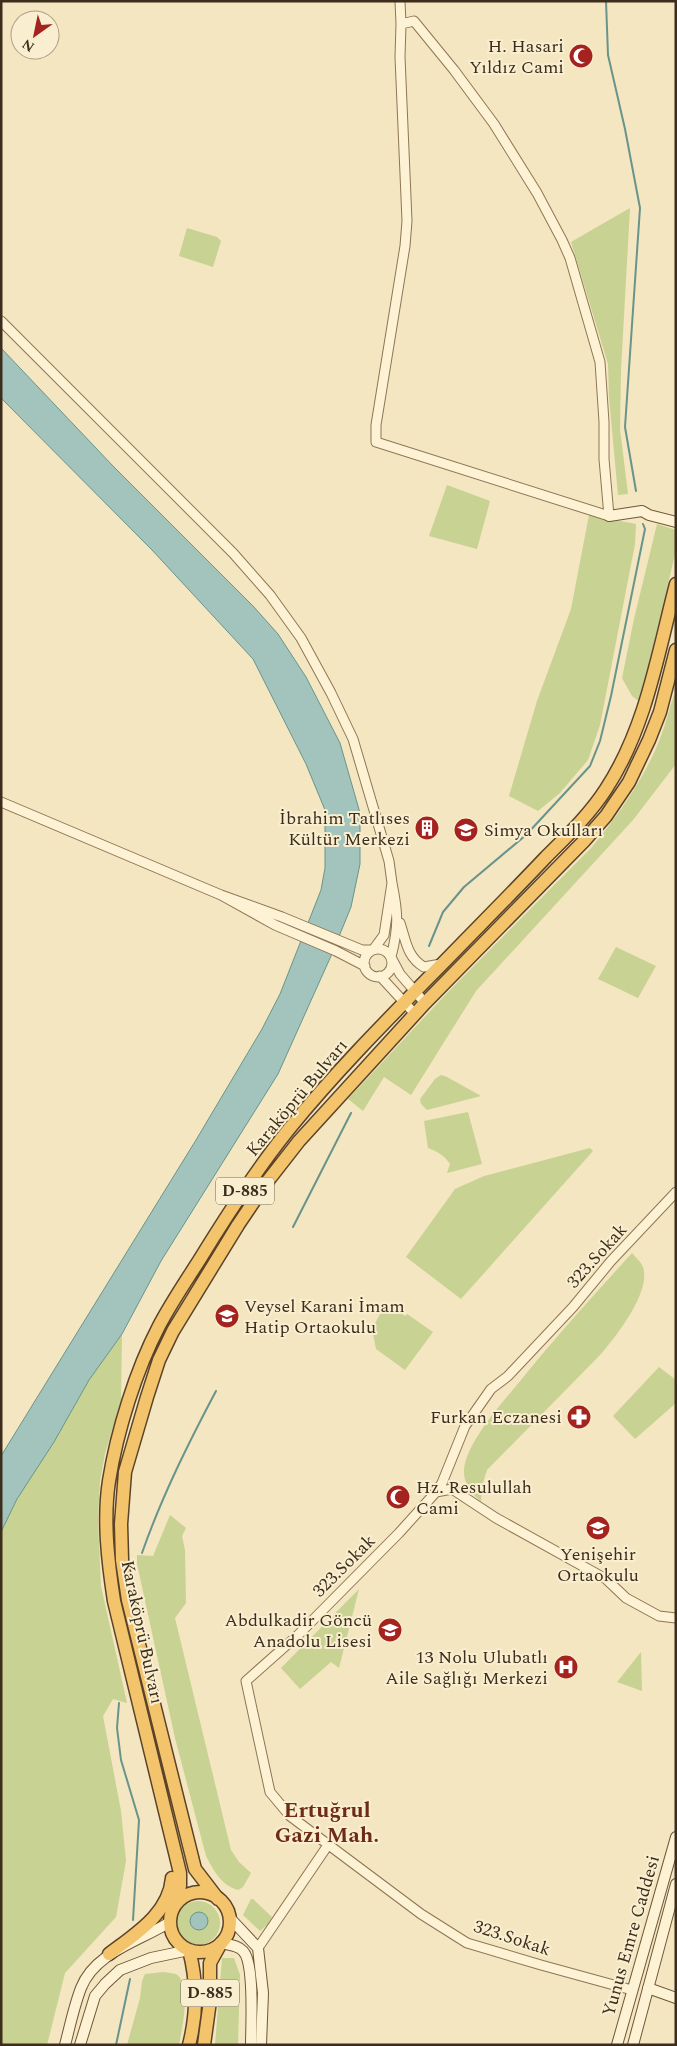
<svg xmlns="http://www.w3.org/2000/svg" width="677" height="2046" font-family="Spectral,serif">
	<rect width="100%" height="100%" fill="#f3e6c0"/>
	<path fill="#c8d292" d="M630,208L621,370L620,429L628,494L618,495L609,397L608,364L571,242Z
		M187,228L217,237L221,241L213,267L179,256Z
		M447,485L490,501L477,549L429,536Z
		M589,515L636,524L635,544L600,725L588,760L560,793L538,811L509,796L537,701L571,609Z
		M657,524L676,530V550L640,702L632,696L622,678L634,619Z
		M674,695L676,696V764L633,820L476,991L411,1095L384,1077L363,1111L348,1099L447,993L591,848C619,814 645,778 661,736C666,723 669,709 674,695Z
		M616,947L656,966L638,998L598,979Z
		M441,1075L447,1077L481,1096L427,1110L421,1104L420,1099L435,1079Z
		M468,1112L482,1164L447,1173L450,1164C445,1156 437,1151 428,1148L424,1121Z
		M590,1148L593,1151L461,1299L406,1257L455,1189L484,1176Z
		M632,1253C635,1257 640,1261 642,1265C654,1289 615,1338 600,1355L487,1470L482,1486L481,1502C472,1493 463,1484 464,1470C466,1444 500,1405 516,1386C553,1340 592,1297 632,1253Z
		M386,1303L405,1316L407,1314L433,1332L405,1370L376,1349L372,1329Z
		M122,1334L121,1400L105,1454L100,1481L98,1520L101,1586L127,1703L113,1699L103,1716L121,1811L126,1861L116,1917L65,1973L47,2045H1V1532L17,1499L54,1442L89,1380Z
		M659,1367L676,1380V1403L635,1439L613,1416Z
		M170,1515L186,1528L182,1536L185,1550L186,1603L175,1618L231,1850L239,1862L251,1873L243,1887L238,1890C221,1885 214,1871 206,1856L175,1738L137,1564V1555L153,1556Z
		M359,1589L339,1668L331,1662L300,1689L281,1668Z
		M641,1652L642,1691L617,1682Z
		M251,1899H253L272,1917L268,1924L260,1931L243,1915Z
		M176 1923a22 22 0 1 1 44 0a22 22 0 1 1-44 0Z
		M222,1958H234L240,1975L238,2045H215Z
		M164,1972C167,1973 173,1973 176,1974C192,1983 182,2030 179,2045H127L140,1998L142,1981L145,1974Z"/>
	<path fill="#a3c4bc" stroke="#69948b" d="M1,348L113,466L253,606L278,634L306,677L340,743L360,813V864L351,907L331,956L278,1074L161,1261L122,1334L89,1380L54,1442L17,1499L1,1532V1456L196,1140L262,1029L280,994L321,890L325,868V810L306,764L253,659L152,550L1,398Z
		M190 1921a9 9 0 1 1 18 0a9 9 0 1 1-18 0Z"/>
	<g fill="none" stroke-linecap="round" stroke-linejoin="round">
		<path stroke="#69948b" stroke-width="2" d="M606,1L608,55L625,129L640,208L625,427L636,491
			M429,946L443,912L464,887L526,835L590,766L600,741L611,696L645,529L643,524
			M293,1227L351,1113
			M142,1553C162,1496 188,1444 216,1391
			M119,1703L117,1728L121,1760L139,1820L133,1920
			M116,2045L130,1979"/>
		<defs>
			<path id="tertiary" d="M400,1L401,24L400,57L407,221L405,246L376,425V442L609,516L604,459V422L600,362L570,258L562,240L537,193L494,124L454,70L414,21L401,24
				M1,321L233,553L270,595L301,638L331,693L353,739L389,861L392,883
				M1,802L221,895
				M400,923C406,941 407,957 424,967L441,964
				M364 963a14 14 0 1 1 28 0a14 14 0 1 1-28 0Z
				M365,966L336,951L275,925L221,895L282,917L362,950H373L384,935L392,883C398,913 399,926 391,957L400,974L425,1003
				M380,976L415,1014
				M436,1492L452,1489L496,1518L606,1579L626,1598L659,1616L676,1618
				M258,1948L328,1845
				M632,1990L541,1965L467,1943L421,1914L290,1816L270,1792L246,1681L298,1635L399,1533L436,1492L442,1483L465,1426L491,1389L508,1376L573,1307L611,1261L676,1192"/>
			<path id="secondary" d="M609,516L642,511L649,515L676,522
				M229,1917L258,1948L263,1993L261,2045
				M221,1943C229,1945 238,1945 243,1951C255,1963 251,2026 251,2045
				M648,1988L676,1998
				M65,2045C70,2026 74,2006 81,1988C95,1952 140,1941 170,1922
				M80,2045L95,1996L105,1984L120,1970L151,1958L189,1950
				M617,2045L676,1837
				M633,2045L676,1884"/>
			<path id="trunk" d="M170 1922a30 30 0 1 1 60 0a30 30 0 1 1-60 0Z
				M218,1899L195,1869L128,1600L122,1560L121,1524L125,1472L147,1397L159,1360L173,1331L238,1225L267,1182L299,1141L425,1003L584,841L606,816L629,782L649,740L660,712L676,650
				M174,1907L180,1886V1873L114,1601C108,1562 103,1520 109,1481C117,1431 136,1370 159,1326C171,1303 186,1281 200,1259C227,1215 256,1170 289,1129C337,1070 392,1015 445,961C479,926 513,892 546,857C567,836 590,814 606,789C646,728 658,653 676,584
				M189,1950C197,1980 197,2014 189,2045
				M109,1954C135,1934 169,1914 172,1878
				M204,2045L210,2001V1963L221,1943"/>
		</defs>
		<use href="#tertiary" stroke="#8e7655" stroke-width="11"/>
		<use href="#secondary" stroke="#705739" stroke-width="12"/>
		<use href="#trunk" stroke="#5b432a" stroke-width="15"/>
		<use href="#tertiary" stroke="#fdf2d4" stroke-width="9"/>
		<use href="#secondary" stroke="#fdf2d4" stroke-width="10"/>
		<use href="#trunk" stroke="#f4c46c" stroke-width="12"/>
	</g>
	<defs>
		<symbol id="mosque-disc" viewBox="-11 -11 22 22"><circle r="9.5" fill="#a4231e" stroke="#f9efd0"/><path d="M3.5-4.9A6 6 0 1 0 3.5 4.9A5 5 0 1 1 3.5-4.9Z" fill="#fff"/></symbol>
		<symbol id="building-disc" viewBox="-11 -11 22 22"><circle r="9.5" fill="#a4231e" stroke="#f9efd0"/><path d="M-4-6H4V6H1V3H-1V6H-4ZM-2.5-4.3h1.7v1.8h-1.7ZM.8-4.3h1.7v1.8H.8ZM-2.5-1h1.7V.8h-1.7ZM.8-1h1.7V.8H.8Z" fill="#fff"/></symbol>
		<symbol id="school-disc" viewBox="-11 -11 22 22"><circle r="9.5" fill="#a4231e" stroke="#f9efd0"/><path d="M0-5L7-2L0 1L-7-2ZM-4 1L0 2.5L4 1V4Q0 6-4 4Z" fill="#fff"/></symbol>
		<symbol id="pharmacy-disc" viewBox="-11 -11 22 22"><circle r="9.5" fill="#a4231e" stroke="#f9efd0"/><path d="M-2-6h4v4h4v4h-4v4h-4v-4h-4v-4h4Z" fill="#fff"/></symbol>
		<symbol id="hospital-disc" viewBox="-11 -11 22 22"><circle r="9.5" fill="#a4231e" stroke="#f9efd0"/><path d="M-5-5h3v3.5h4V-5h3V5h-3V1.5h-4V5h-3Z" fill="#fff"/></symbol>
	</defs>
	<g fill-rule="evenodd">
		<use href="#mosque-disc" x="567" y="42" width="28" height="28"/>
		<use href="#building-disc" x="413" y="814" width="28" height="28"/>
		<use href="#school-disc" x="452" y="816" width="28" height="28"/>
		<use href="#school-disc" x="213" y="1302" width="28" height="28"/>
		<use href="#pharmacy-disc" x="565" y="1403" width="28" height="28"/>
		<use href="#mosque-disc" x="384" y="1483" width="28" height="28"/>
		<use href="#school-disc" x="584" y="1514" width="28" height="28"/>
		<use href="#school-disc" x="376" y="1616" width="28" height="28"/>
		<use href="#hospital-disc" x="552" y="1653" width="28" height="28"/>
	</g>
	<g text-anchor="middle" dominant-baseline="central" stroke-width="4" stroke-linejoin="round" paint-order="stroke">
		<g fill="#f9efd0" stroke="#756752" stroke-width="1">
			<rect x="216" y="1177.5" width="58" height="27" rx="4"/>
			<rect x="181" y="1979.5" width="58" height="27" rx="4"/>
		</g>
		<g font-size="16" font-weight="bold" fill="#3c2d1c">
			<text x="245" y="1191">D-885</text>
			<text x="210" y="1993">D-885</text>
		</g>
		<g font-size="18" fill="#3c2d1c" stroke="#f9efd0" text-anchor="end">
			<text x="564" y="46">H. Hasari<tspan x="564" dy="21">Yıldız Cami</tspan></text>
			<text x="410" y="818">İbrahim Tatlıses<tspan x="410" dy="21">Kültür Merkezi</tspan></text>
			<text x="484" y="830" text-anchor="start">Simya Okulları</text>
			<text x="244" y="1306" text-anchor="start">Veysel Karani İmam<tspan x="244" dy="21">Hatip Ortaokulu</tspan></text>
			<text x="562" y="1417">Furkan Eczanesi</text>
			<text x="416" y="1487" text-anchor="start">Hz. Resulullah<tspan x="416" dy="21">Cami</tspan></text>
			<text x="598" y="1554" text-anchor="middle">Yenişehir<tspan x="598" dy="21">Ortaokulu</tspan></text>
			<text x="372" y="1620">Abdulkadir Göncü<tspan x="372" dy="21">Anadolu Lisesi</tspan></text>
			<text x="548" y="1657">13 Nolu Ulubatlı<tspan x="548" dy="21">Aile Sağlığı Merkezi</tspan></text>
		</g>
		<g font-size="18" fill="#3c2d1c" stroke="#f9efd0">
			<text transform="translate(297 1098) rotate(-50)">Karaköprü Bulvarı</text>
			<text transform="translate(597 1256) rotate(-48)">323.Sokak</text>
			<text transform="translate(344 1566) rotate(-45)">323.Sokak</text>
			<text transform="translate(142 1632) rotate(78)">Karaköprü Bulvarı</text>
			<text transform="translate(631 1936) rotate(-74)">Yunus Emre Caddesi</text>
			<text transform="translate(512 1938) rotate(18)">323.Sokak</text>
		</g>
		<g font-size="22" font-weight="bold" fill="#6e2c16" stroke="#f9efd0">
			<text x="327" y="1810">Ertuğrul<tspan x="327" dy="25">Gazi Mah.</tspan></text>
		</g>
	</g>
	<rect width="677" height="2046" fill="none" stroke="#3c2d1c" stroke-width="5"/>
	<g transform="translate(35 35) rotate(213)"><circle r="24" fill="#f9efd0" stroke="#ada188"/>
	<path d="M0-4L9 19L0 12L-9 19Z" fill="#a4231e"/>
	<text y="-8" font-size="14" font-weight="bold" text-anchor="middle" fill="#3c2d1c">N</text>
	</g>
</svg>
